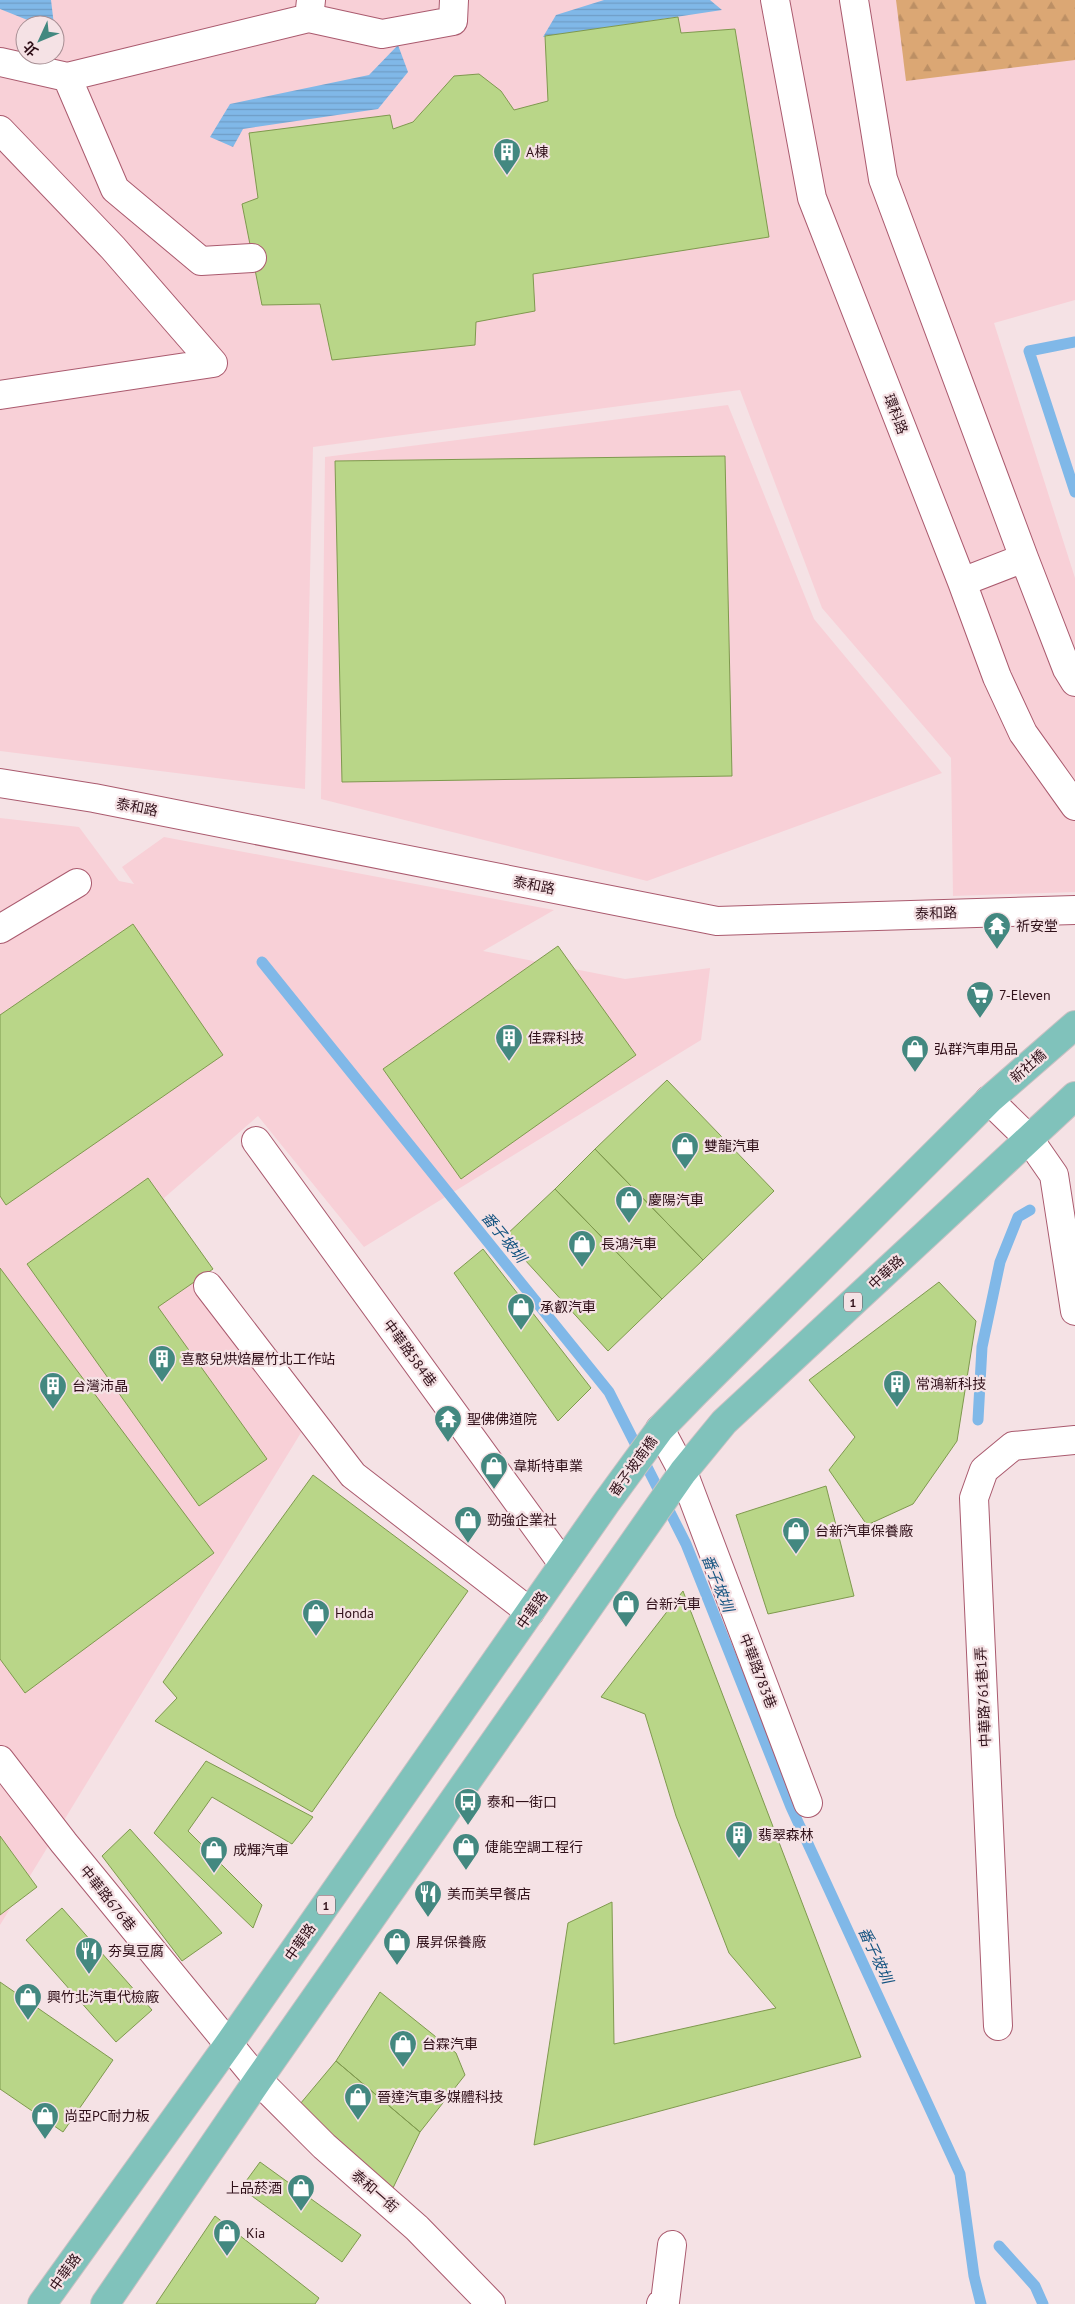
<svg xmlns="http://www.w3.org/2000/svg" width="1075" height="2304" font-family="'PT Sans','Noto Sans TC',sans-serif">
	<defs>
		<pattern id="forest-firs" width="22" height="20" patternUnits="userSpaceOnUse" patternTransform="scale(1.25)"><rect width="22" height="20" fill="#dba774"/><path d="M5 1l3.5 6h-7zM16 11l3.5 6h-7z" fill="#bc8f64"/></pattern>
		<pattern id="water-rules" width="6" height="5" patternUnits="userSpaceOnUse" patternTransform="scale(1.25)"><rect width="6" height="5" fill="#80b8e8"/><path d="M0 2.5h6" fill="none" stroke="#6f9dc6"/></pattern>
	</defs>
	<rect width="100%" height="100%" fill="#f5e2e5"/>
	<path fill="#f8d0d7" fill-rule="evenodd" d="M0,0H1075V300L994,323L1075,578V892L953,896L951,758L822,608L740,390L313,447L305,789L0,751ZM25,25H55V55H25Z
		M728,405L814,619L942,773L647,881L321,799L325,457Z
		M0,818L79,827L119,881L134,884L122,867L164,837L554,910L483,951L625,979L710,968L701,1040L364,1247L258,1116L164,1198L302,1431L0,1925Z"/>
	<path fill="url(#forest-firs)" d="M896,0H1075V60L906,81Z"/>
	<path fill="url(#water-rules)" d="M0,0H51L54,25H40L0,9Z
		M604,0H710L722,10L543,37L556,15Z
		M398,45L408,72L378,109L243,129L233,147L210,137L230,104L369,75Z"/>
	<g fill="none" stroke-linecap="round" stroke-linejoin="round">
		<path stroke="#80b8e8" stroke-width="11" d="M1075,342L1029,351L1075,492
			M262,962L609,1392L686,1544L791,1807L960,2174L974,2276L981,2304
			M978,1420L982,1347L1000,1262L1018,1217L1030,1210
			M999,2246L1035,2286L1043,2304"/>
	</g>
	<path fill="#b9d688" stroke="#7f994e" d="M678,17L681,33L735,29L769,237L533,274L535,311L476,322L475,345L332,360L320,304L262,305L242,204L258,198L249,133L390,115L393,129L413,122L454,76L479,74L501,91L514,110L548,101L545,36Z
		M725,456L732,776L342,782L335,461Z
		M133,924L223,1055L6,1205L0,1196V1015Z
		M558,946L636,1055L461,1179L383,1069Z
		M667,1080L774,1191L703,1260L595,1149Z
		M595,1149L703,1260L662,1299L555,1189Z
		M148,1178L213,1269L158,1307L267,1459L199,1506L27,1264Z
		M555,1189L662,1299L608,1351L504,1237Z
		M483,1249L591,1388L558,1421L454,1273Z
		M0,1268L214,1553L25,1693L0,1659Z
		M939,1282L976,1321L957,1441L913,1504L867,1525L829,1470L855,1437L809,1380Z
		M313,1475L468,1591L312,1812L155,1721L177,1698L163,1682Z
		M826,1486L854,1596L768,1614L736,1515Z
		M683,1591L861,2057L534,2145L568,1923L612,1902L614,2044L776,2008L729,1953L676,1816L645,1714L601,1697Z
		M206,1761L313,1817L292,1844L212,1797L188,1831L262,1905L253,1928L154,1833Z
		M130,1829L222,1933L182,1961L102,1856Z
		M0,1836L37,1887L0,1915Z
		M62,1908L152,2010L116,2042L26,1940Z
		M0,1982L113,2060L63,2132L0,2089Z
		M380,1992L456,2053L465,2075L420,2132L336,2061Z
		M336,2061L420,2132L392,2190L295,2110Z
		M260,2162L361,2235L342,2262L241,2188Z
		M215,2216L319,2298L315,2304H156Z"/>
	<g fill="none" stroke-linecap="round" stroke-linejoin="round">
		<defs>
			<path id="minor" d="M311,0L309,18L382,34L453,21L454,0
				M775,0L812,198L962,582L997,677L1023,733L1075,806
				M854,0L883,179L1024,558L1067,669L1075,682
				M0,62L67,77L309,18
				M67,77L115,189L201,261L252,258
				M0,130L113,248L213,363L0,395
				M962,582L1024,558
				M0,783L94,798L717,921L1075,910
				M0,929L77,883
				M989,1100L1029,1139L1054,1175L1075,1311
				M256,1141L563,1564
				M208,1286L353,1475L530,1612
				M660,1429L683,1472L808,1803
				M0,1760L64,1843L258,2080L324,2146L417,2228L491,2304
				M998,2026L974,1498L984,1470L1013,1446L1075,1440
				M661,2304L665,2302L672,2245"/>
			<path id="major" d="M42,2304L228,2045L606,1503L660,1429L695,1393L989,1100L1075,1025
				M105,2304L258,2080L683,1472L724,1422L1075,1096"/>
		</defs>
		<use href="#minor" stroke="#aa5a6e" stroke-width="30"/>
		<use href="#major" stroke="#c9c1c3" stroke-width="30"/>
		<use href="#minor" stroke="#fff" stroke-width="28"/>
		<use href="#major" stroke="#80c2bb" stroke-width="28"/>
	</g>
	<defs>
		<symbol id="building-pin" viewBox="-11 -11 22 30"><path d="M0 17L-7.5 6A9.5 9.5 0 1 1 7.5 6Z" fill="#438880" stroke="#f5e2e5"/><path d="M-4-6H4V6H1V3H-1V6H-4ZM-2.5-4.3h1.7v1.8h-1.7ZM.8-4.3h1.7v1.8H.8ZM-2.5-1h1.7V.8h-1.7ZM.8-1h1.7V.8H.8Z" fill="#fff"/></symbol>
		<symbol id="temple-pin" viewBox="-11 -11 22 30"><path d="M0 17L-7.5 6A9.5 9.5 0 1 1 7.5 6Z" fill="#438880" stroke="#f5e2e5"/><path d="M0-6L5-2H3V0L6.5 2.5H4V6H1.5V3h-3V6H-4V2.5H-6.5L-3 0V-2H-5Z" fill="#fff"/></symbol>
		<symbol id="supermarket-pin" viewBox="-11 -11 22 30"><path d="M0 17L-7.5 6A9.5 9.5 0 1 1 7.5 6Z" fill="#438880" stroke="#f5e2e5"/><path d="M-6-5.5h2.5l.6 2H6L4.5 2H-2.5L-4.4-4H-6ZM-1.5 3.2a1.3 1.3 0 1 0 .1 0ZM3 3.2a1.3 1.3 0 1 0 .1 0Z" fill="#fff"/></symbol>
		<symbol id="shop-pin" viewBox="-11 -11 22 30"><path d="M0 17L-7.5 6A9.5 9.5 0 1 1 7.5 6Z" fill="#438880" stroke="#f5e2e5"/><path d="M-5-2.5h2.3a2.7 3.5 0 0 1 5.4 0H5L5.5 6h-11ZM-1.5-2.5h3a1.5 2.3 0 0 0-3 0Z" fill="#fff"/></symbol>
		<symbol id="bus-pin" viewBox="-11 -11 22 30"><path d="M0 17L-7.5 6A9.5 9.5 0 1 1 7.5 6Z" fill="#438880" stroke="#f5e2e5"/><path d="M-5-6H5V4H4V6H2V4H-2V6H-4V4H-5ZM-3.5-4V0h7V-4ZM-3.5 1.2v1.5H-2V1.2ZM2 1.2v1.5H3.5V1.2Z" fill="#fff"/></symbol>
		<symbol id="restaurant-pin" viewBox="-11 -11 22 30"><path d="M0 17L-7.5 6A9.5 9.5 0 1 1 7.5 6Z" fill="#438880" stroke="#f5e2e5"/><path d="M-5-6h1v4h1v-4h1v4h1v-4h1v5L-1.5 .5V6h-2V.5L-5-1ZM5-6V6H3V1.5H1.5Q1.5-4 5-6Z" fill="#fff"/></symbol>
	</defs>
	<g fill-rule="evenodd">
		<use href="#building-pin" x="491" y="136" width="32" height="43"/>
		<use href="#temple-pin" x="981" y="910" width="32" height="43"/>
		<use href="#supermarket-pin" x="964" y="979" width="32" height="43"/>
		<use href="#building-pin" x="493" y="1022" width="32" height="43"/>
		<use href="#shop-pin" x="899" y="1033" width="32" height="43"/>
		<use href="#shop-pin" x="669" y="1130" width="32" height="43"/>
		<use href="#shop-pin" x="613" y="1184" width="32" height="43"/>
		<use href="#shop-pin" x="566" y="1228" width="32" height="43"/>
		<use href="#shop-pin" x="505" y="1291" width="32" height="43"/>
		<use href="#building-pin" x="146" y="1343" width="32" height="43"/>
		<use href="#building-pin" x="881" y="1368" width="32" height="43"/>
		<use href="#building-pin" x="37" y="1370" width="32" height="43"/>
		<use href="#temple-pin" x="432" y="1403" width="32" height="43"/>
		<use href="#shop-pin" x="478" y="1450" width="32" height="43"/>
		<use href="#shop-pin" x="452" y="1504" width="32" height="43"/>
		<use href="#shop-pin" x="780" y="1515" width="32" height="43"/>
		<use href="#shop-pin" x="610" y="1588" width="32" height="43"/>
		<use href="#shop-pin" x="300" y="1597" width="32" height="43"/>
		<use href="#bus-pin" x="452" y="1786" width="32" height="43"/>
		<use href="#building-pin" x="723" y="1819" width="32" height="43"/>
		<use href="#shop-pin" x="450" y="1831" width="32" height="43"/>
		<use href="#shop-pin" x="198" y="1834" width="32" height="43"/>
		<use href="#restaurant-pin" x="412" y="1878" width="32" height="43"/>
		<use href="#shop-pin" x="381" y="1926" width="32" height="43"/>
		<use href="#restaurant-pin" x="73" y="1935" width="32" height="43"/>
		<use href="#shop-pin" x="12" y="1981" width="32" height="43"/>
		<use href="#shop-pin" x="387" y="2028" width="32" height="43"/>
		<use href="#shop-pin" x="342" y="2081" width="32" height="43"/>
		<use href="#shop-pin" x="29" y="2100" width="32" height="43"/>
		<use href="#shop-pin" x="285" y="2172" width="32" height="43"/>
		<use href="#shop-pin" x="211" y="2217" width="32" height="43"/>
	</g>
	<g text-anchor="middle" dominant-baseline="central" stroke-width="4.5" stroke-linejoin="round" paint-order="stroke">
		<g fill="#f5e2e5" stroke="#6b4f56" stroke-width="1">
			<rect x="844" y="1292.5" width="18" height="19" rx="4"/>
			<rect x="317" y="1895.5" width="18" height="19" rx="4"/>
		</g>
		<g font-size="12" font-weight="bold" fill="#301019">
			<text x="853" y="1302">1</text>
			<text x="326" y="1905">1</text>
		</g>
		<g font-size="14" fill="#301019" stroke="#f5e2e5" text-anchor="start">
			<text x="526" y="152">A棟</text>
			<text x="1016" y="926">祈安堂</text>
			<text x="999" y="995">7-Eleven</text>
			<text x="528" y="1038">佳霖科技</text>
			<text x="934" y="1049">弘群汽車用品</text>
			<text x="704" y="1146">雙龍汽車</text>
			<text x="648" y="1200">慶陽汽車</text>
			<text x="601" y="1244">長鴻汽車</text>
			<text x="540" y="1307">承叡汽車</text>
			<text x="181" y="1359">喜憨兒烘焙屋竹北工作站</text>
			<text x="916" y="1384">常鴻新科技</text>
			<text x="72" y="1386">台灣沛晶</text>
			<text x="467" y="1419">聖佛佛道院</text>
			<text x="513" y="1466">韋斯特車業</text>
			<text x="487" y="1520">勁強企業社</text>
			<text x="815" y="1531">台新汽車保養廠</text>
			<text x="645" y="1604">台新汽車</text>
			<text x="335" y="1613">Honda</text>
			<text x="487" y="1802">泰和一街口</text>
			<text x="758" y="1835">翡翠森林</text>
			<text x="485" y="1847">倢能空調工程行</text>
			<text x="233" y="1850">成輝汽車</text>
			<text x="447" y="1894">美而美早餐店</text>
			<text x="416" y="1942">展昇保養廠</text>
			<text x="108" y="1951">夯臭豆腐</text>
			<text x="47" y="1997">興竹北汽車代檢廠</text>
			<text x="422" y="2044">台霖汽車</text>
			<text x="377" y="2097">晉達汽車多媒體科技</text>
			<text x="64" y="2116">尚亞PC耐力板</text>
			<text x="282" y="2188" text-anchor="end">上品菸酒</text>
			<text x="246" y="2233">Kia</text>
		</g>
		<g font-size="14" fill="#301019" stroke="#f5e2e5">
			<text transform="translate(896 414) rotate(69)">環科路</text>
			<text transform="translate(137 807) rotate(11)">泰和路</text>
			<text transform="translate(534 885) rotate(11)">泰和路</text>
			<text transform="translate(936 913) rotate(-2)">泰和路</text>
			<text transform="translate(1028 1066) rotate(-41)">新社橋</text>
			<text transform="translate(886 1272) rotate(-43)">中華路</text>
			<text transform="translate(410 1353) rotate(54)">中華路584巷</text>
			<text transform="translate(633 1466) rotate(-54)">番子坡南橋</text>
			<text transform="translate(532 1610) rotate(-55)">中華路</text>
			<text transform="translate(758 1671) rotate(69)">中華路783巷</text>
			<text transform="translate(983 1697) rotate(-93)">中華路761巷1弄</text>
			<text transform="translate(108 1898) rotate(51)">中華路676巷</text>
			<text transform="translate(300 1942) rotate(-55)">中華路</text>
			<text transform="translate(375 2191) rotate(41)">泰和一街</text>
			<text transform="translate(65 2272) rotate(-54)">中華路</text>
		</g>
		<g font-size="15" font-style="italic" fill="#155481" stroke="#f5e2e5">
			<text transform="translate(504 1237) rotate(51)">番子坡圳</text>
			<text transform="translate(718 1583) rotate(68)">番子坡圳</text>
			<text transform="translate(876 1955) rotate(65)">番子坡圳</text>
		</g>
	</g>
	<g transform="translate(40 40) rotate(226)"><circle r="24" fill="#f5e2e5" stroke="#a68e93"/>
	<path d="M0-4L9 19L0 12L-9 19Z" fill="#438880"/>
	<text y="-8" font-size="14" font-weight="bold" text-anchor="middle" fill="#301019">北</text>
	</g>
</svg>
